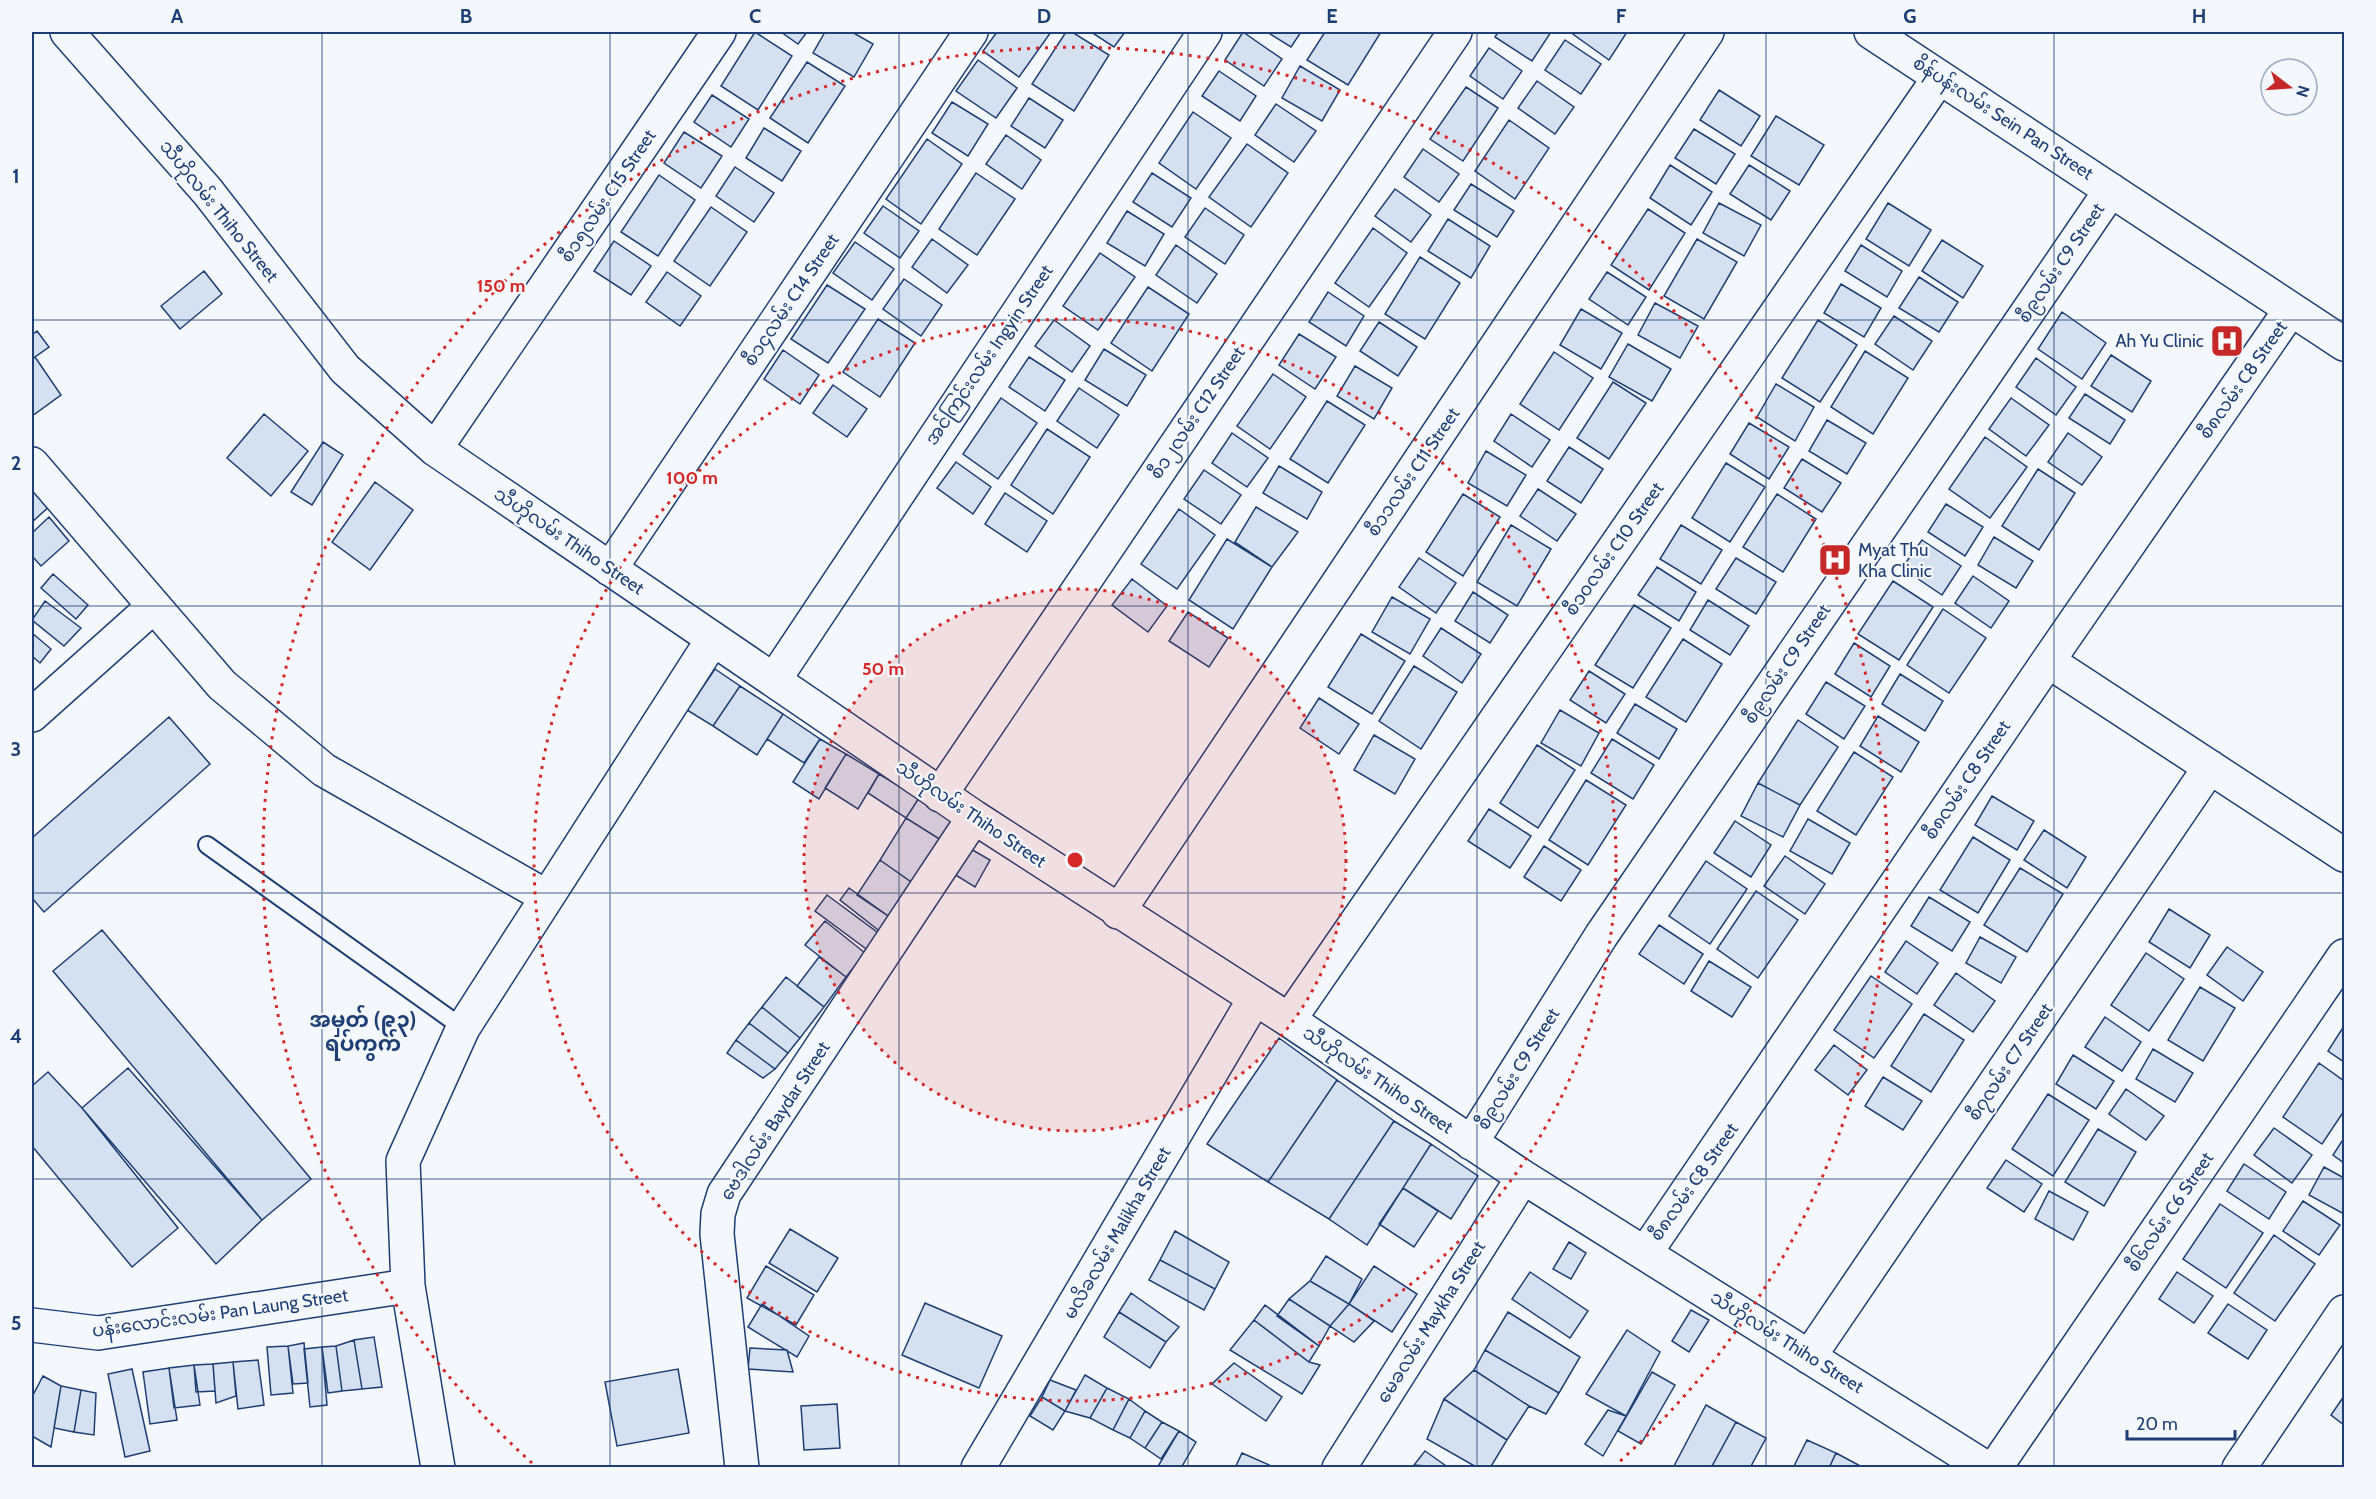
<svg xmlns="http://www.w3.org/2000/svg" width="2376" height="1499" font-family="Cabin,'Noto Sans Myanmar',sans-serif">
	<rect width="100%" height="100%" fill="#f4f7fb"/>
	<path fill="#d5e0f0" stroke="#1d3f73" stroke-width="1.5" d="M755,32L792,56L758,110L721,86Z
		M781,32H807L798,44Z
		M825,32H852L873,44L854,77L813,53Z
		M997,32H1051L1019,77L983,51Z
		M1066,32H1072L1109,55L1074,111L1032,84Z
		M1091,32H1125L1114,47Z
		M1243,32L1282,59L1264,86L1225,60Z
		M1267,32H1301L1291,47Z
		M1325,32H1381L1348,85L1307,60Z
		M1498,32H1551L1532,61L1495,37Z
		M1570,32H1627L1609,60Z
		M1565,40L1601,64L1581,94L1545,70Z
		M1489,48L1522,71L1503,99L1470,76Z
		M978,60L1017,88L996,118L956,91Z
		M807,62L845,86L808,143L770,118Z
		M1300,66L1340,90L1322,121L1282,98Z
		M1219,71L1256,96L1240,121L1202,96Z
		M1537,81L1574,107L1555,134L1518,108Z
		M1466,87L1498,108L1463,161L1430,139Z
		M1719,90L1760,116L1741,146L1700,120Z
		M712,95L749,119L731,147L694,122Z
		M1029,98L1063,120L1045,148L1011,126Z
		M952,102L988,124L968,156L932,133Z
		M1276,104L1316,131L1294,162L1255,135Z
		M1193,112L1231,138L1196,189L1159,163Z
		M1776,116L1824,145L1799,185L1751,156Z
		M1509,120L1549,148L1515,199L1475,171Z
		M764,128L801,151L782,181L746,158Z
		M1694,129L1735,154L1716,184L1675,158Z
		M684,132L722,156L701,188L664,163Z
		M1006,135L1041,160L1022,189L986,164Z
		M927,139L962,164L921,224L886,199Z
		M1247,144L1288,173L1251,227L1209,197Z
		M1423,149L1459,174L1439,202L1404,177Z
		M1670,165L1712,192L1691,225L1650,198Z
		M1749,165L1790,191L1771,220L1730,194Z
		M735,167L774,193L754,222L716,196Z
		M976,173L1015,199L977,255L939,229Z
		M1152,173L1191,198L1172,227L1133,202Z
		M659,175L695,200L658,256L621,232Z
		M1471,184L1514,211L1497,237L1454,210Z
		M1395,189L1431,215L1411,242L1375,216Z
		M1719,203L1761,225L1744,256L1703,233Z
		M1888,203L1931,230L1909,266L1866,239Z
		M883,206L919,231L900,258L864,233Z
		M711,207L747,232L710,286L674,261Z
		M1205,208L1244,235L1225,264L1185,237Z
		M1648,209L1685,233L1649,290L1611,265Z
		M1127,211L1164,234L1145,266L1107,243Z
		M1448,219L1490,246L1471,278L1428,251Z
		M1373,228L1407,253L1369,307L1335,283Z
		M932,239L968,265L947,293L912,267Z
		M1697,239L1737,262L1704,319L1664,296Z
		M1942,240L1983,266L1963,298L1922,271Z
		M614,241L651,266L631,295L594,271Z
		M855,242L894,269L872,300L833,273Z
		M1176,245L1217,274L1197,303L1156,275Z
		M1861,245L1902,271L1887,297L1845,271Z
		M1100,253L1135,277L1098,330L1063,306Z
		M1420,257L1460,283L1425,339L1385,314Z
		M204,271L222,294L180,329L161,306Z
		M667,272L701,296L680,326L646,302Z
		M1607,272L1646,297L1628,325L1589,299Z
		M1919,277L1958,302L1939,332L1899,308Z
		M904,279L942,305L921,336L883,309Z
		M1841,284L1881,308L1864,337L1824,313Z
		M827,285L865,309L828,363L791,339Z
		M1148,287L1189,314L1152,371L1111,343Z
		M1328,292L1364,316L1346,346L1309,322Z
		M1655,303L1698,326L1680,358L1638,335Z
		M1581,309L1622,333L1601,369L1560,345Z
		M2062,312L2106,343L2082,379L2038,349Z
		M1894,316L1932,341L1913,370L1875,344Z
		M878,319L915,343L880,397L843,372Z
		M1054,320L1090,346L1072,372L1035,346Z
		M1818,320L1857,345L1820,402L1782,378Z
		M1379,322L1417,347L1398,376L1360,351Z
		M37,331L49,347L32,359V335Z
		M1299,334L1336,357L1315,389L1279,365Z
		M1628,344L1671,369L1652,401L1609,377Z
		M1104,349L1146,375L1127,406L1085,380Z
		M783,350L819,375L800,404L764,379Z
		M1865,351L1908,378L1873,434L1831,407Z
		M1554,352L1593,378L1559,430L1520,404Z
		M2111,355L2151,381L2132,412L2091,386Z
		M35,357L61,395L32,416V359Z
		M1029,357L1065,380L1045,411L1009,387Z
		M2036,358L2076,387L2056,415L2016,387Z
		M1355,366L1392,388L1374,419L1337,396Z
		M1273,374L1306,397L1270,449L1237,426Z
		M1613,382L1646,403L1609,459L1577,438Z
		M1776,384L1814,407L1795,441L1757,417Z
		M833,385L867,409L847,437L813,413Z
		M1079,388L1119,415L1097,448L1057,421Z
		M2085,394L2125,420L2110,444L2069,418Z
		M1001,398L1037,423L998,479L963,454Z
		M2011,398L2049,425L2026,456L1989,429Z
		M1327,401L1365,425L1328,483L1290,459Z
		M264,414L308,451L271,496L227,458Z
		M1511,414L1550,440L1532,467L1494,441Z
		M1827,420L1866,443L1847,474L1809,451Z
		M1749,423L1789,447L1769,479L1730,454Z
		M1047,429L1090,457L1053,514L1011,485Z
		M1232,433L1268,458L1247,487L1212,463Z
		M2068,433L2102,457L2082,485L2048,462Z
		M1985,437L2027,467L1990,518L1949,489Z
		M323,442L343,455L312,505L291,492Z
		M1569,447L1603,469L1581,503L1547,481Z
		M1486,451L1526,475L1507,506L1468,483Z
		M1802,459L1841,483L1822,512L1784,488Z
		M956,462L991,487L973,514L937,488Z
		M1726,463L1765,487L1730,542L1692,518Z
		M1279,466L1322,492L1307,519L1263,493Z
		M2038,469L2075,493L2039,550L2002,526Z
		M1204,470L1241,495L1221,524L1184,499Z
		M375,482L413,510L370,570L332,542Z
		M37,489L51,505L32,522V493Z
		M1538,489L1576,514L1557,541L1520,516Z
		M1005,493L1047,521L1027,552L985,524Z
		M1463,494L1500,517L1463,576L1426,552Z
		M1777,494L1816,519L1783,572L1743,547Z
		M1946,504L1983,527L1965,556L1928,532Z
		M1256,507L1298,532L1272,567L1235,542Z
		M1179,509L1215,535L1177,589L1141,564Z
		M49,517L69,541L41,566L32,556V533Z
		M1511,525L1551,549L1517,606L1477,582Z
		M1681,525L1722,550L1701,584L1660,559Z
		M1994,537L2033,561L2016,588L1978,565Z
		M1227,539L1272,567L1233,629L1189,600Z
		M1922,540L1961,566L1942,595L1902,568Z
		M1419,558L1456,583L1436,613L1399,587Z
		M1736,558L1776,582L1756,614L1716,589Z
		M1657,567L1696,592L1679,621L1638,595Z
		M53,574L88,605L76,619L41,588Z
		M1973,576L2009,601L1991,628L1955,603Z
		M1132,579L1167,606L1148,632L1112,605Z
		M1893,581L1933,607L1899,660L1858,634Z
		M1473,592L1508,615L1490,643L1455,621Z
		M1392,597L1430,619L1410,654L1372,632Z
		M1708,600L1749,626L1730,655L1690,630Z
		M45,601L81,628L64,646L32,620Z
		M1634,605L1671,628L1633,688L1595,665Z
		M1943,609L1986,638L1949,693L1907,665Z
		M1188,612L1228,638L1209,667L1169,641Z
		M1441,628L1481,654L1462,683L1423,656Z
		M32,633L51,649L40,663L32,656Z
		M1361,634L1405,661L1372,714L1328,687Z
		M1683,639L1722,664L1686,722L1646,697Z
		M1854,643L1890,666L1871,697L1835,674Z
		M1414,666L1457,692L1421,749L1379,721Z
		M715,669L740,686L713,726L687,710Z
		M1589,671L1625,694L1606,723L1570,700Z
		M1900,674L1943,701L1925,731L1882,704Z
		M1826,682L1865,706L1844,739L1806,714Z
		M740,686L783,714L757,755L713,726Z
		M1319,698L1359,724L1339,754L1300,728Z
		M1635,704L1677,729L1659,759L1617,733Z
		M1560,710L1599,733L1581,766L1541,743Z
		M783,714L820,739L804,763L767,739Z
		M1878,716L1919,742L1901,772L1860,746Z
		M169,717L210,764L44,912L32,898V838Z
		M1798,720L1838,747L1800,805L1758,783Z
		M1374,735L1415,759L1395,794L1354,770Z
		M820,739L846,754L819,799L793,782Z
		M1612,739L1654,765L1633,799L1591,773Z
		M1537,745L1575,770L1538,828L1500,803Z
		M1854,752L1893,777L1856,835L1817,811Z
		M846,754L879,774L858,809L825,788Z
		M879,774L919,798L906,818L868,793Z
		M1586,780L1626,805L1588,865L1549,840Z
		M1758,783L1800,805L1783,837L1741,816Z
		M1992,796L2034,821L2017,850L1975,825Z
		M919,798L953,821L941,840L906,818Z
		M1489,809L1531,836L1510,868L1468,841Z
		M906,818L941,840L914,884L880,860Z
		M1808,819L1850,843L1832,874L1790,851Z
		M1735,821L1771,845L1751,877L1714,853Z
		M2044,830L2086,857L2067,888L2024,860Z
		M1973,837L2010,860L1978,913L1940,890Z
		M964,845L990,860L975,887L949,871Z
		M1544,846L1581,870L1561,901L1524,877Z
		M1785,856L1825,884L1805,914L1764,886Z
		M880,860L914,884L891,918L857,895Z
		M1706,861L1747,889L1710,944L1669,916Z
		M2020,868L2063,894L2027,952L1984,925Z
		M849,888L891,918L882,933L840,900Z
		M1756,891L1798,920L1758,978L1717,949Z
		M827,895L881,935L869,951L815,911Z
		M1929,897L1970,922L1952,951L1911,926Z
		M2169,909L2210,935L2190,968L2149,942Z
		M825,921L865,953L846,977L805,945Z
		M1659,925L1703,954L1684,984L1639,954Z
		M102,930L311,1179L262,1220L53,971Z
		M1980,937L2016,957L2001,983L1966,963Z
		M1906,941L1938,963L1917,994L1885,972Z
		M2227,947L2263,972L2243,1001L2207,975Z
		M2146,953L2184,979L2149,1031L2111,1005Z
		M819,957L846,977L824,1007L797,986Z
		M1709,961L1751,987L1732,1017L1691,991Z
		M1956,973L1995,1001L1973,1032L1934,1005Z
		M1871,976L1912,1004L1874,1058L1834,1030Z
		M786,977L824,1007L800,1038L762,1007Z
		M2200,987L2235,1008L2203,1061L2168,1040Z
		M762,1007L800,1038L788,1053L749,1023Z
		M1924,1014L1964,1040L1931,1092L1891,1066Z
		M2105,1017L2141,1042L2122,1071L2085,1047Z
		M749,1023L788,1053L775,1069L736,1040Z
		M2344,1026V1062L2328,1051Z
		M1279,1038L1337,1080L1268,1182L1207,1144Z
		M736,1040L775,1069L763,1078L727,1053Z
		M1834,1045L1867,1070L1848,1095L1815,1070Z
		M2153,1049L2193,1073L2175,1102L2136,1079Z
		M2073,1055L2114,1081L2096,1109L2056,1084Z
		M2319,1063L2344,1081V1111L2322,1144L2283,1117Z
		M128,1068L262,1220L216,1264L82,1108Z
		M48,1072L82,1108L178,1228L132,1267L32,1146V1086Z
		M1883,1077L1922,1101L1903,1130L1865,1106Z
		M1337,1080L1394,1121L1329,1219L1268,1182Z
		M2126,1089L2164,1116L2146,1140L2109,1114Z
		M2048,1094L2089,1120L2053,1176L2012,1149Z
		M1394,1121L1431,1144L1367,1245L1329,1219Z
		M2274,1128L2312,1155L2292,1183L2254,1155Z
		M2098,1129L2136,1152L2104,1206L2065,1182Z
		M2344,1138V1163L2333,1155Z
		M1431,1144L1478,1176L1451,1219L1403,1188Z
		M2006,1160L2042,1184L2024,1212L1987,1188Z
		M2244,1164L2286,1192L2269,1219L2227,1191Z
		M2324,1167L2344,1178V1214L2309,1195Z
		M1403,1188L1438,1211L1414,1247L1379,1224Z
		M2049,1191L2088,1212L2073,1240L2035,1219Z
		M2303,1201L2340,1225L2319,1255L2283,1231Z
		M2220,1204L2263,1233L2226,1288L2183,1259Z
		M790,1229L838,1258L817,1292L769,1263Z
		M1175,1231L1229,1262L1215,1289L1160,1260Z
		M2274,1235L2315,1264L2275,1321L2234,1293Z
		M1569,1242L1586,1253L1571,1279L1553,1269Z
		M1326,1256L1362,1279L1349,1304L1310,1281Z
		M1160,1260L1215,1289L1204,1310L1149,1280Z
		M766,1266L814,1295L796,1325L747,1298Z
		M1374,1266L1417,1294L1392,1332L1349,1304Z
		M1530,1272L1588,1311L1570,1338L1512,1299Z
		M2177,1272L2213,1296L2194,1323L2159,1299Z
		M1310,1281L1349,1304L1330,1326L1289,1299Z
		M1131,1293L1179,1327L1166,1342L1119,1312Z
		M1289,1299L1330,1326L1319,1346L1277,1316Z
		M925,1303L1002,1336L979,1388L902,1355Z
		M762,1304L809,1336L797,1357L748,1327Z
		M1349,1304L1374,1321L1354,1342L1330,1326Z
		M2228,1304L2267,1330L2248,1359L2208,1333Z
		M1265,1305L1319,1346L1309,1362L1254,1320Z
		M1691,1310L1709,1320L1689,1352L1672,1341Z
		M1119,1312L1166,1342L1150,1368L1104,1337Z
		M1508,1312L1580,1357L1559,1393L1485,1350Z
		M1254,1320L1309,1362L1320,1365L1302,1394L1230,1350Z
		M1627,1330L1660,1352L1626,1416L1586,1394Z
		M374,1337L382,1387L362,1389L354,1340Z
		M354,1340L362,1389L342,1391L336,1346Z
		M304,1343L308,1383L293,1384L288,1346Z
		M288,1346L293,1393L271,1395L267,1347Z
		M336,1346L342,1391L328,1393L322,1347Z
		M322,1347L327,1405L310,1407L304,1349Z
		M750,1348L787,1350L793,1372L748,1369Z
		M1485,1350L1559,1393L1546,1414L1529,1406L1474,1370Z
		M258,1360L264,1405L238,1409L233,1362Z
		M233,1362L236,1396L216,1403L213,1364Z
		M1234,1363L1282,1397L1266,1421L1212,1384Z
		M213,1364L215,1391L196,1392L194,1365Z
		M194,1365L200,1405L174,1408L169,1368Z
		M169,1368L177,1420L150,1424L143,1372Z
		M132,1369L150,1451L125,1457L108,1374Z
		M678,1369L689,1433L617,1446L605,1382Z
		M1474,1370L1529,1406L1507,1440L1444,1399Z
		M1652,1372L1675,1385L1641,1444L1618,1431Z
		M1085,1375L1107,1388L1090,1418L1065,1411Z
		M43,1376L61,1386L51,1447L32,1436V1397Z
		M1050,1380L1076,1390L1065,1411L1042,1397Z
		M61,1386L81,1390L74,1432L54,1428Z
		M1107,1388L1129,1399L1113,1430L1090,1418Z
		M81,1390L96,1393L94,1435L74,1432Z
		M2344,1396V1425L2331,1415Z
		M1042,1397L1065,1411L1053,1430L1030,1416Z
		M1129,1399L1145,1411L1130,1438L1113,1430Z
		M1444,1399L1507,1440L1490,1468H1478L1427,1439Z
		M837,1404L840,1448L804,1450L801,1406Z
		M1706,1405L1736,1422L1711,1468H1677L1674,1466Z
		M1608,1410L1626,1416L1603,1456L1585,1444Z
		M1145,1411L1162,1422L1145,1448L1130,1438Z
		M1162,1422L1179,1431L1161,1459L1145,1448Z
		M1736,1422L1766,1438L1750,1468H1711Z
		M1179,1431L1196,1442L1181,1468H1157Z
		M1807,1440L1836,1453L1829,1468H1793Z
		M1425,1451L1449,1468L1414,1465Z
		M1242,1453L1276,1468H1235Z
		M1836,1453L1864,1468H1829Z"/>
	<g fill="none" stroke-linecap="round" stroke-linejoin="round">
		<defs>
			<path id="lane" d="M207,845L463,1028"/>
			<path id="street" d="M67,32L208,192L345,369L435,449L974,817L1289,1020L1523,1177L1986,1468
				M1871,32L2344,344
				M435,449L719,32
				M32,464L222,685L324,770L547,897
				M610,569L971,32
				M2048,661L2344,855
				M774,680L1205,32
				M32,715L154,606
				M940,795L1455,32
				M1118,912L1707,32
				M1289,1020L1939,78
				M1471,1143L1601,936L2111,190
				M1646,1252L2048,661L2291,309
				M32,1325L98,1333L408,1286
				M1809,1357L2210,767
				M438,1468L408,1286L403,1161L463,1028L713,639
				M742,1468L717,1234L718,1214L724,1194L974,817
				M978,1468L1255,998
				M1339,1468L1523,1177
				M1995,1468L2344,956
				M2239,1468L2344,1312"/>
		</defs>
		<use href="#lane" stroke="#1d3f73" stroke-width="20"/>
		<use href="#street" stroke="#1d3f73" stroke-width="36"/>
		<use href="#lane" stroke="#f4f7fb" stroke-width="16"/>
		<use href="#street" stroke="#f4f7fb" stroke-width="33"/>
	</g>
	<path fill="none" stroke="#1d3f73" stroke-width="1.5" stroke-opacity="0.55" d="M322,32V1468M610,32V1468M899,32V1468M1188,32V1468M1477,32V1468M1766,32V1468M2054,32V1468M32,320H2344M32,606H2344M32,893H2344M32,1179H2344"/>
	<circle cx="1075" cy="860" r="271" fill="#d62828" fill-opacity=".12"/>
	<g fill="none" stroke="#d62828" stroke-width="3" stroke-dasharray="3 6">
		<circle cx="1075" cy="860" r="271"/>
		<circle cx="1075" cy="860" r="541"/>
		<path d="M532 1463A812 812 0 1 1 1618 1463"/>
	</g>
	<defs>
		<symbol id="hospital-square" viewBox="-11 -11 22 22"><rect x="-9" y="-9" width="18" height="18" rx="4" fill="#c62828" stroke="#f4f7fb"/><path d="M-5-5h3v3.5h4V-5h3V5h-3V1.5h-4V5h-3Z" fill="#fff"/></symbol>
	</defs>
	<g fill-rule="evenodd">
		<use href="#hospital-square" x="2208" y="322" width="38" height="38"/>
		<use href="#hospital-square" x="1816" y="541" width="38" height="38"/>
	</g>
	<g text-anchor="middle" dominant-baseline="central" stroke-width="4.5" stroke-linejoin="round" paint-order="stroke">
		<g font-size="18" fill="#1d3f73" stroke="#f4f7fb">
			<text transform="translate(2003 118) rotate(33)">စိန်ပန်းလမ်း Sein Pan Street</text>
			<text transform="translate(608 196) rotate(-56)">စီ၁၅လမ်း C15 Street</text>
			<text transform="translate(219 211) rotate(51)">သီဟိုလမ်း Thiho Street</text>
			<text transform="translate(2061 263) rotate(-56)">စီ၉လမ်း C9 Street</text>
			<text transform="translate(791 300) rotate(-56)">စီ၁၄လမ်း C14 Street</text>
			<text transform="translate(989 355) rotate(-56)">အင်ကြင်းလမ်း Ingyin Street</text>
			<text transform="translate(2243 380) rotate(-55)">စီ၈လမ်း C8 Street</text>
			<text transform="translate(1197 413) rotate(-56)">စီ၁၂လမ်း C12 Street</text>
			<text transform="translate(1413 472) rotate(-56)">စီ၁၁လမ်း C11 Street</text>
			<text transform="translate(569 541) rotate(34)">သီဟိုလမ်း Thiho Street</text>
			<text transform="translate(1614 549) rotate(-55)">စီ၁၀လမ်း C10 Street</text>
			<text transform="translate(1787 664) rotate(-56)">စီ၉လမ်း C9 Street</text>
			<text transform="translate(1967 780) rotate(-56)">စီ၈လမ်း C8 Street</text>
			<text transform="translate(971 814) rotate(34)">သီဟိုလမ်း Thiho Street</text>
			<text transform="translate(2010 1062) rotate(-56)">စီ၇လမ်း C7 Street</text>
			<text transform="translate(1518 1069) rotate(-58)">စီ၉လမ်း C9 Street</text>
			<text transform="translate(1378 1080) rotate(34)">သီဟိုလမ်း Thiho Street</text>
			<text transform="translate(775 1121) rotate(-57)">ဗေဒါလမ်း Baydar Street</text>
			<text transform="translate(1694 1182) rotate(-55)">စီ၈လမ်း C8 Street</text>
			<text transform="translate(2170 1212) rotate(-56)">စီ၆လမ်း C6 Street</text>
			<text transform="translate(1117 1233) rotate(-60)">မလိခလမ်း Malikha Street</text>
			<text transform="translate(220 1313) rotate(-8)">ပန်းလောင်းလမ်း Pan Laung Street</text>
			<text transform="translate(1431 1322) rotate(-58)">မေခလမ်း Maykha Street</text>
			<text transform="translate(1787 1342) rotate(32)">သီဟိုလမ်း Thiho Street</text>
		</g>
		<g font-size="18" fill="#1d3f73" stroke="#f4f7fb" text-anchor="end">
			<text x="2204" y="341">Ah Yu Clinic</text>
			<text x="1858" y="550" text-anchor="start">Myat Thu<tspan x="1858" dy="21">Kha Clinic</tspan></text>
		</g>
		<g font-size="21" font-weight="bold" fill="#1d3f73" stroke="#f4f7fb">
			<text x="363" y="1019">အမှတ် (၉၃)<tspan x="363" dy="24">ရပ်ကွက်</tspan></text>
		</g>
	</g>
	<circle cx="1075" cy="860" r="9" fill="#d62828" stroke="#f4f7fb" stroke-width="3"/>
	<g font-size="18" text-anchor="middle" font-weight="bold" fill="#d62828" stroke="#f4f7fb" stroke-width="4.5" stroke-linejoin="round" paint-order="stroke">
		<text x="501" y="292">150 m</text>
		<text x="692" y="484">100 m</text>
		<text x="883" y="675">50 m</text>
	</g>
	<rect width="2376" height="1499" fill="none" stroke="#f4f7fb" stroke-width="66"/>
	<g transform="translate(2289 87) rotate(107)"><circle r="28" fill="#f4f7fb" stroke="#9eadc5" stroke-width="1.5"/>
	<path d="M0-4.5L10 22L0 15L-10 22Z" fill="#c62828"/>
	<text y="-9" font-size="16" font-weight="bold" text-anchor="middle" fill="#1d3f73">N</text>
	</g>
	<path d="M2127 1430v9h108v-9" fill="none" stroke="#1d3f73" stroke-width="3"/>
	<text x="2136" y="1430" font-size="18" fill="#1d3f73" stroke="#f4f7fb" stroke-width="4.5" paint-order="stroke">20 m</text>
	<rect x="33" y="33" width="2310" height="1433" fill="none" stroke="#1d3f73" stroke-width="2"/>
	<g font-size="20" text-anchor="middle" font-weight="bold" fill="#1d3f73">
		<text x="177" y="23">A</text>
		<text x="466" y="23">B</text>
		<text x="755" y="23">C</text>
		<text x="1044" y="23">D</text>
		<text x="1332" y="23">E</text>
		<text x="1621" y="23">F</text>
		<text x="1910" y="23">G</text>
		<text x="2199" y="23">H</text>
		<text x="16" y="183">1</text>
		<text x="16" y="470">2</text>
		<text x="16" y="756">3</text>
		<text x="16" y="1043">4</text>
		<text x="16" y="1330">5</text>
	</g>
</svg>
